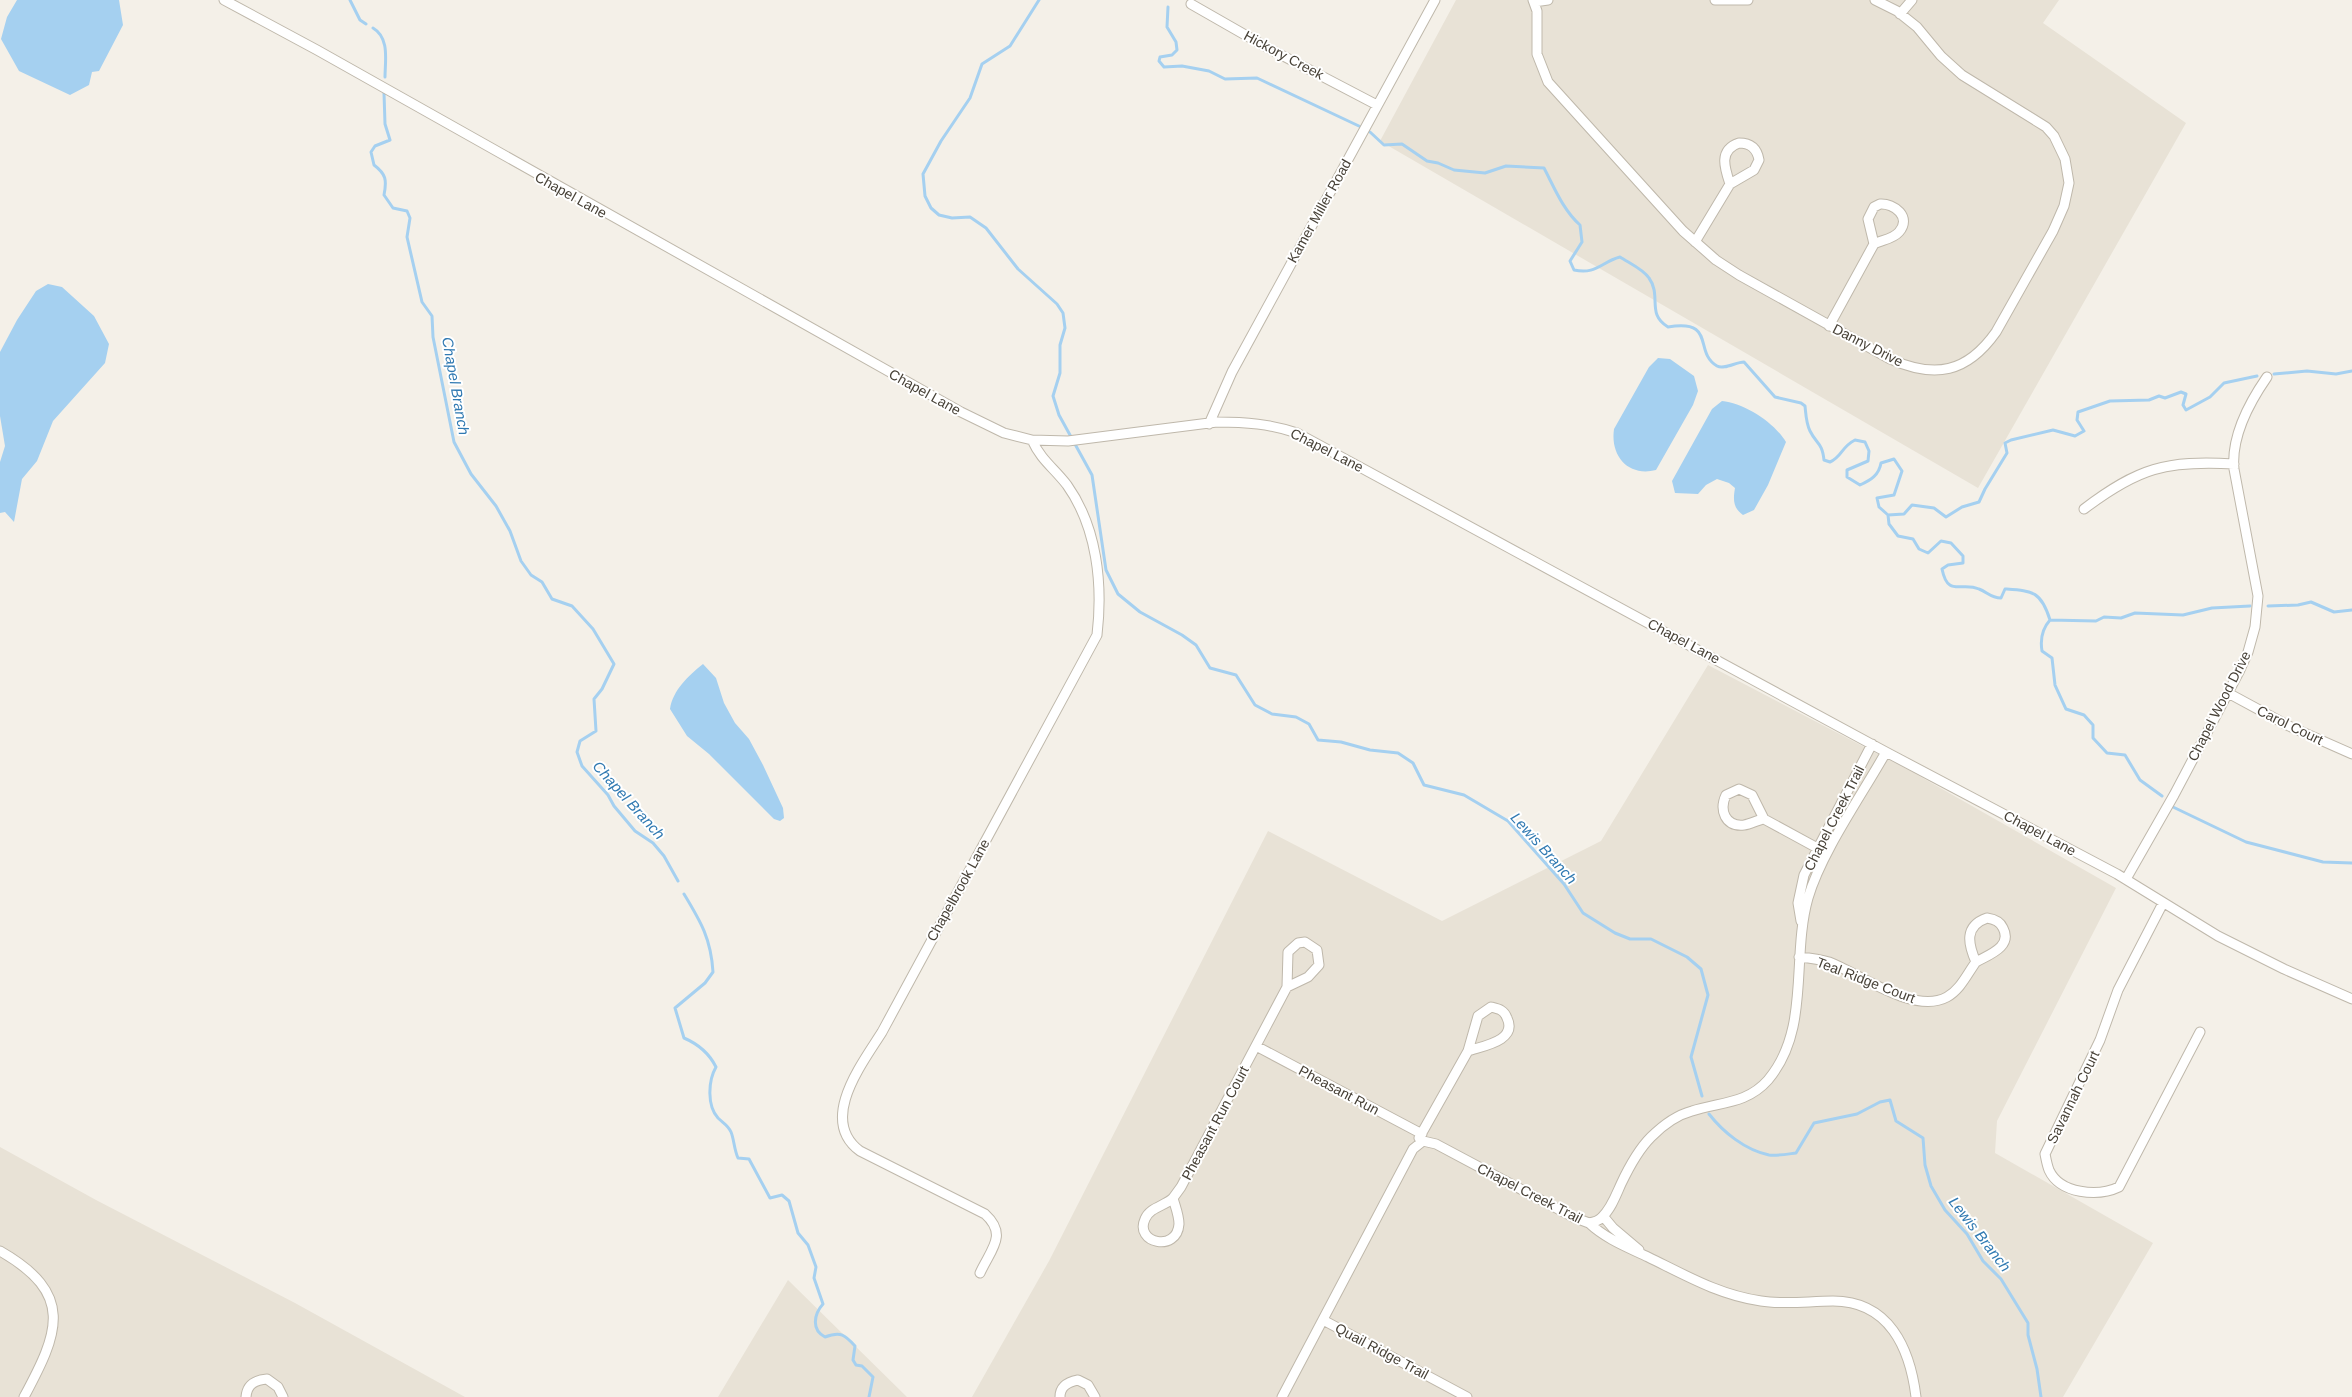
<svg xmlns="http://www.w3.org/2000/svg" width="2352" height="1397" font-family="Helvetica,sans-serif">
	<rect width="100%" height="100%" fill="#f4f0e8"/>
	<path fill="#e8e2d6" d="M1456,0H2059L2043,23L2186,123L1978,488L1380,141Z
		M1708,665L1914,773L2116,888L1997,1121L1995,1153L2153,1243L2063,1397H972L1049,1261L1268,831L1442,921L1601,841Z
		M0,1147L96,1200L295,1303L465,1397H0Z
		M788,1280L907,1397H718Z"/>
	<path fill="#a5d0f0" d="M17,0H119L123,25L99,71L92,72L89,85L70,95L19,71L1,39L7,17Z
		M48,284L62,287L94,316L109,344L105,363L53,421L37,461L22,479L14,522L5,512L0,513V462L5,446L0,416V352L17,320L36,291Z
		M1658,358L1670,359L1694,376L1698,391L1693,405L1656,470C1629,477 1610,457 1614,429L1649,367Z
		M1722,401C1744,403 1774,422 1786,442L1768,485L1754,510L1743,515C1733,508 1733,500 1735,488L1729,483L1717,479L1706,485L1698,494L1675,493L1672,481L1712,409Z
		M703,664L716,678L724,703L735,723L749,739L763,765L783,808L784,818L780,821L774,819L709,754L687,736L670,709C673,690 688,676 703,664Z"/>
	<g fill="none" stroke-linecap="round" stroke-linejoin="round">
		<path stroke="#a5d0f0" stroke-width="3" d="M350,0L360,20L366,24
			M1039,0L1010,46L982,64L970,98L941,141L923,174L925,196L931,208L939,215L952,218L970,217L986,228L1018,269L1057,304L1063,313L1065,328L1060,345V373L1053,396L1059,415L1092,475L1106,570L1118,594L1140,612L1182,635L1196,645L1210,668L1236,675L1255,705L1272,714L1296,717L1309,724L1318,740L1341,742L1370,750L1398,753L1413,763L1424,785L1464,795L1508,821L1564,884L1583,913L1615,933L1630,939H1651L1687,957L1701,969L1708,995L1691,1057L1702,1096
			M1168,7L1167,27L1176,42L1177,50L1172,55L1160,57L1159,61L1164,67L1182,66L1209,71L1225,79L1257,78L1361,127
			M373,28C390,38 385,61 385,77
			M384,93L385,124L390,140L375,146L371,152L374,165C386,174 387,180 384,195L393,208L407,211L410,218L407,237L422,302L432,316L433,337L454,442L471,474L496,506L510,531L521,561L531,575L542,582L552,599L572,606L593,629L614,664L602,689L594,699L596,731L580,741L577,752L582,766L608,795L614,806L635,831L653,843L664,856L678,881
			M1370,132L1384,145L1402,144L1427,161L1438,163L1454,170L1485,173L1506,166L1544,168C1554,187 1563,210 1580,225L1582,242L1570,261L1574,270C1596,275 1601,262 1620,257C1629,263 1643,269 1649,278C1662,296 1646,314 1668,327C1717,319 1693,352 1717,366C1724,370 1736,362 1744,362L1775,397L1801,403L1805,406C1806,415 1806,423 1810,431C1817,445 1822,442 1824,460L1830,462C1842,457 1841,447 1855,440L1865,442L1869,451L1868,461L1847,470V477L1860,485C1871,480 1879,475 1881,463L1894,459L1902,471L1894,495L1877,498L1879,507L1888,515L1904,514L1912,505L1934,508L1946,517L1962,507L1979,502L1985,489L2007,453L2005,443L2011,440L2053,430L2075,436L2084,431L2077,420L2078,412L2110,401L2149,400L2159,396L2165,398L2181,392L2186,394L2183,405L2186,410L2210,397L2224,383L2257,376
			M2274,374L2307,371L2336,374L2352,371
			M1888,515L1889,524L1898,536L1913,539L1919,549L1928,553L1941,541L1951,543L1963,556V563L1948,565L1942,569C1948,598 1961,581 1979,589C1987,592 1991,598 2001,598L2005,589C2033,591 2041,591 2050,620
			M2268,606L2298,605L2311,602L2334,612L2352,610
			M2050,620C2042,629 2040,639 2042,651L2052,658L2055,685L2066,709L2084,715L2093,725V738L2107,753L2125,755L2140,780L2162,796
			M2050,620L2096,621L2104,617L2121,618L2135,613L2183,615L2212,608L2250,606
			M2173,807L2246,842L2323,862L2352,863
			M684,894C701,922 711,939 713,972L705,983L675,1008L684,1038C698,1044 709,1053 716,1067C708,1081 707,1106 718,1118C723,1123 728,1125 731,1132C734,1139 734,1149 738,1158L749,1159L770,1198L782,1195L789,1201L798,1233L808,1245L816,1267L814,1278L823,1304C814,1314 811,1330 825,1337C841,1331 845,1335 855,1346L853,1360L856,1365L862,1366L873,1377L869,1397
			M1709,1114C1723,1132 1745,1150 1769,1155C1777,1156 1788,1154 1796,1153L1814,1123L1857,1114L1880,1102L1890,1100L1896,1121L1923,1138L1925,1165L1931,1186L1945,1210L1967,1234L1983,1261L2001,1279L2028,1323V1335L2037,1369L2041,1397"/>
		<defs>
			<path id="street" d="M224,0L317,50L961,412L1004,433L1032,440L1068,441L1217,422C1246,422 1270,424 1297,433L1886,752L2117,874L2218,936L2284,969L2352,999
				M1533,0L1537,11V54L1548,82L1683,231L1716,260L1739,275L1890,359C1935,379 1967,373 1996,332L2053,231L2064,206L2069,183L2065,159L2054,136L2046,127L1962,75L1941,56L1917,27L1897,11L1875,0
				M1715,0H1748
				M1534,2L1548,0
				M1191,4L1268,48L1377,105
				M1900,14L1912,0
				M1739,143C1750,143 1757,148 1759,160L1754,170L1730,184C1725,169 1718,150 1739,143Z
				M1880,204C1894,203 1912,217 1899,232C1893,239 1882,240 1874,244L1868,219L1874,207Z
				M1695,242L1730,184
				M1829,326L1874,244
				M1209,424L1232,372L1435,0
				M2084,509C2138,468 2166,460 2234,464
				M2228,693L2291,727L2352,754
				M1739,789L1752,795L1764,819C1757,820 1751,824 1744,825C1725,827 1719,810 1726,795Z
				M1764,819L1821,850
				M2126,879L2174,795L2239,672L2248,652L2255,627L2258,596L2234,469C2231,437 2249,403 2267,377
				M2163,903L2118,990L2100,1040L2045,1154C2046,1159 2047,1165 2049,1170C2060,1194 2098,1197 2119,1187L2200,1032
				M1987,918C1994,919 2000,921 2003,928C2013,947 1988,955 1976,962C1968,944 1964,926 1987,918Z
				M1801,921L1798,903L1804,875L1872,744
				M1305,942L1317,950L1319,965L1308,977L1287,987L1288,952L1298,943Z
				M1799,957C1809,958 1819,959 1829,962C1860,974 1914,1015 1947,997C1961,989 1967,974 1976,962
				M1491,1007C1499,1009 1504,1010 1507,1018C1518,1041 1482,1046 1468,1051L1478,1016Z
				M1256,1046L1422,1134
				M1419,1138L1468,1051
				M1173,1198L1181,1187L1287,987
				M1173,1198C1175,1206 1179,1215 1179,1224C1177,1253 1134,1243 1145,1219C1150,1207 1165,1206 1173,1198Z
				M1603,1216L1613,1228L1639,1250
				M1589,1223C1606,1239 1627,1247 1648,1257C1685,1275 1719,1295 1761,1301C1785,1305 1809,1301 1833,1301C1889,1301 1910,1348 1916,1397
				M0,1251C75,1294 59,1332 24,1397
				M980,1273C991,1249 1008,1235 985,1214L860,1151C818,1120 862,1064 882,1032L1097,635C1103,584 1097,527 1067,485C1054,468 1041,460 1032,440
				M1323,1320L1467,1397
				M246,1397C247,1384 255,1380 267,1379L278,1387L283,1397
				M1060,1397C1060,1386 1068,1382 1078,1380L1088,1385L1095,1397
				M1282,1397L1413,1149L1423,1141L1436,1144L1573,1217L1589,1223C1594,1222 1599,1221 1602,1217C1611,1209 1616,1195 1621,1184C1629,1167 1638,1150 1651,1137C1663,1125 1677,1115 1692,1111C1720,1102 1747,1104 1768,1080C1811,1029 1791,958 1808,898C1822,851 1862,795 1886,752"/>
		</defs>
		<use href="#street" stroke="#bfb8ab" stroke-width="11"/>
		<use href="#street" stroke="#fff" stroke-width="9"/>
	</g>
	<g text-anchor="middle" dominant-baseline="central" stroke-width="4" stroke-linejoin="round" paint-order="stroke">
		<g font-size="14" fill="#474137" stroke="#fff">
			<text transform="translate(1284 55) rotate(28)">Hickory Creek</text>
			<text transform="translate(571 195) rotate(29)">Chapel Lane</text>
			<text transform="translate(1319 211) rotate(-61)">Kamer Miller Road</text>
			<text transform="translate(1868 345) rotate(27)">Danny Drive</text>
			<text transform="translate(925 392) rotate(29)">Chapel Lane</text>
			<text transform="translate(1327 450) rotate(27)">Chapel Lane</text>
			<text transform="translate(1684 641) rotate(28)">Chapel Lane</text>
			<text transform="translate(2219 706) rotate(-63)">Chapel Wood Drive</text>
			<text transform="translate(2290 725) rotate(26)">Carol Court</text>
			<text transform="translate(1834 818) rotate(-63)">Chapel Creek Trail</text>
			<text transform="translate(2040 833) rotate(28)">Chapel Lane</text>
			<text transform="translate(958 890) rotate(-61)">Chapelbrook Lane</text>
			<text transform="translate(1866 980) rotate(21)">Teal Ridge Court</text>
			<text transform="translate(1339 1090) rotate(28)">Pheasant Run</text>
			<text transform="translate(2073 1097) rotate(-64)">Savannah Court</text>
			<text transform="translate(1215 1123) rotate(-62)">Pheasant Run Court</text>
			<text transform="translate(1530 1193) rotate(27)">Chapel Creek Trail</text>
			<text transform="translate(1382 1351) rotate(28)">Quail Ridge Trail</text>
		</g>
		<g font-size="15" font-style="italic" fill="#317ab2" stroke="#fff">
			<text transform="translate(456 386) rotate(80)">Chapel Branch</text>
			<text transform="translate(629 800) rotate(48)">Chapel Branch</text>
			<text transform="translate(1544 848) rotate(48)">Lewis Branch</text>
			<text transform="translate(1980 1234) rotate(52)">Lewis Branch</text>
		</g>
	</g>
</svg>
